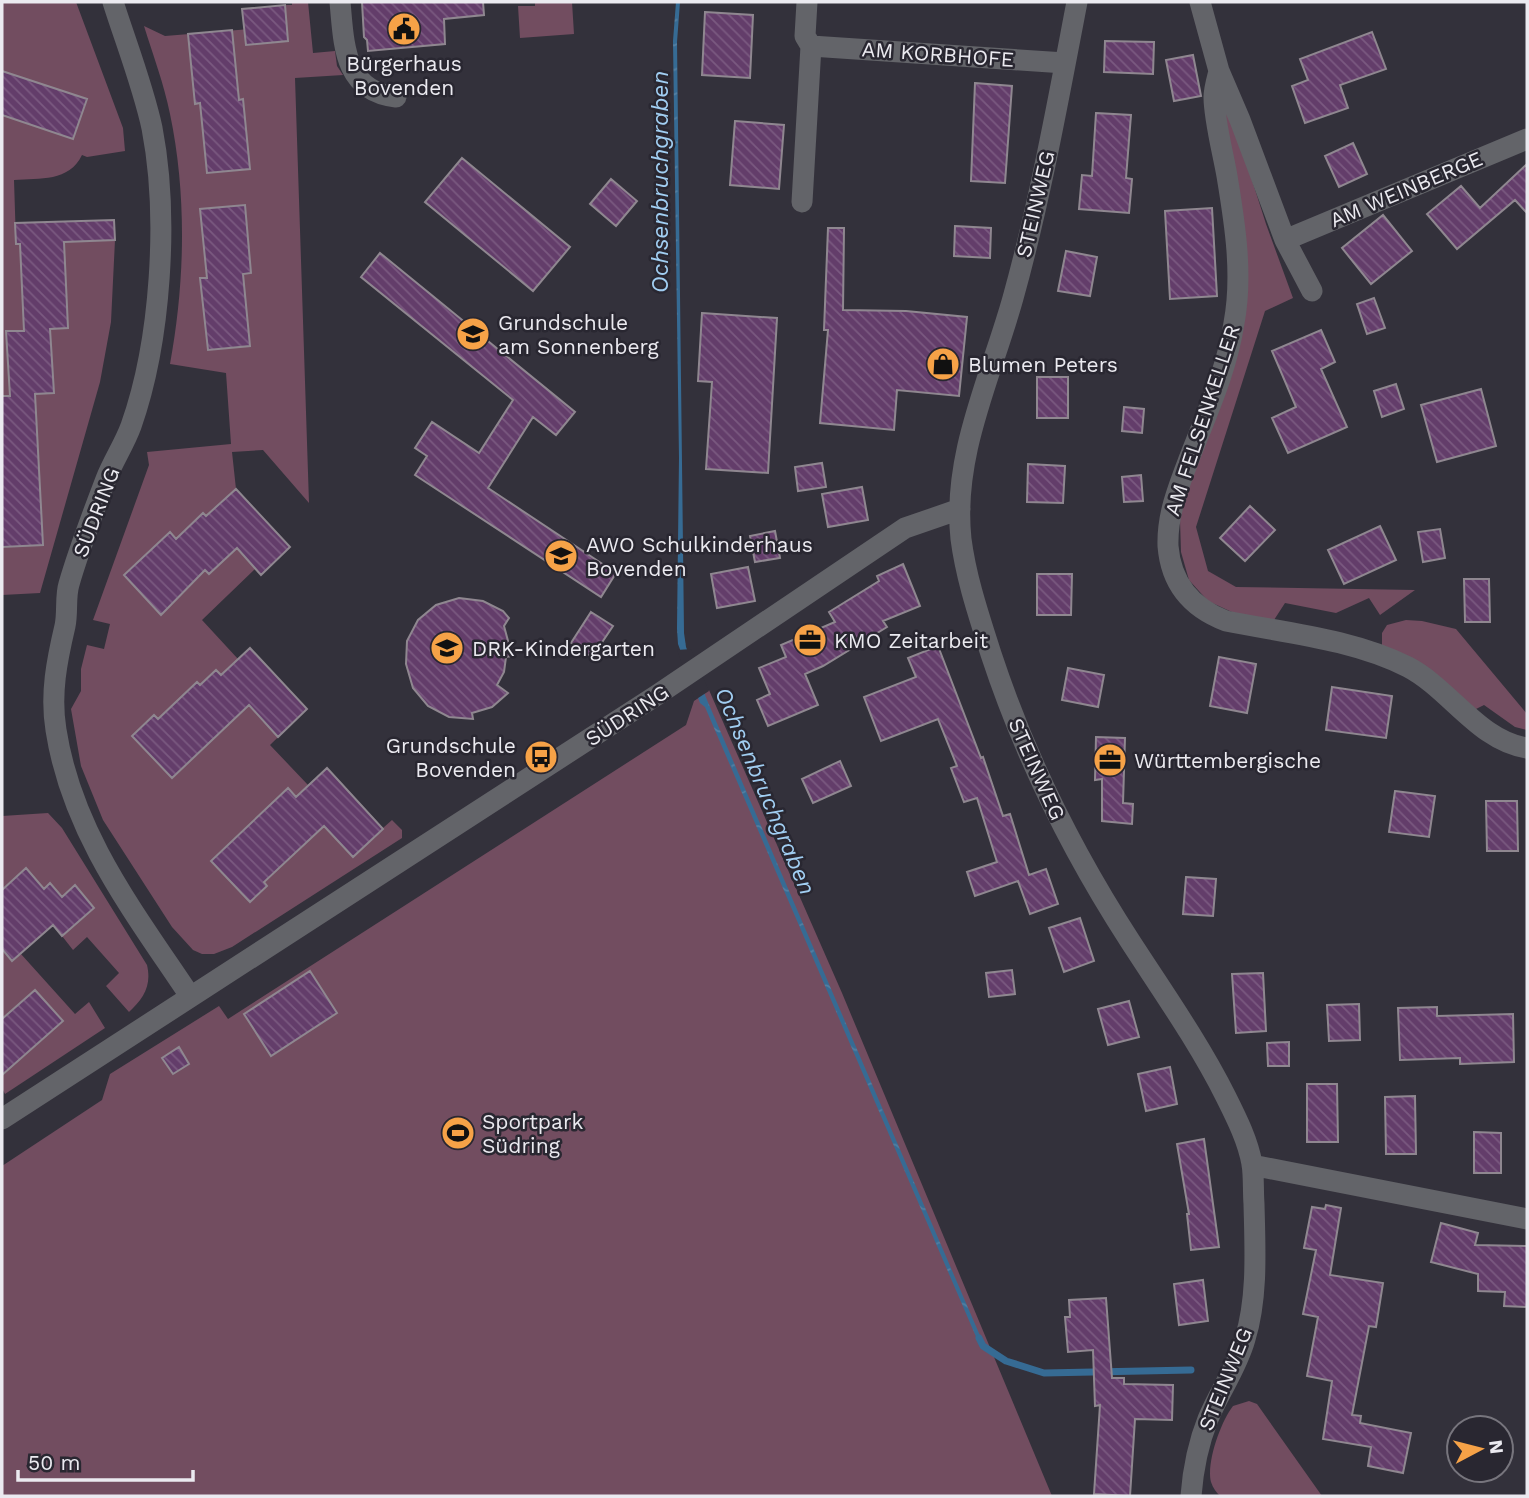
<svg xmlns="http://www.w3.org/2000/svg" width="1529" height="1498" font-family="'Work Sans',sans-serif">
	<defs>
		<pattern id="water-ripples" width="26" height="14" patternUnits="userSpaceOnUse" patternTransform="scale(1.75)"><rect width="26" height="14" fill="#366b94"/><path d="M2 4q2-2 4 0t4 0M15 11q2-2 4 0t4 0" fill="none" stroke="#5380a3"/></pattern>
		<pattern id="building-back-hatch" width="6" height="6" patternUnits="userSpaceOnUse" patternTransform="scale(1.75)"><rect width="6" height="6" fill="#633d6a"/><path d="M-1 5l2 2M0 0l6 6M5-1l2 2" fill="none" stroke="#7a5980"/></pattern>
	</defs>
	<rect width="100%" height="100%" fill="#33313b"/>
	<path fill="#724d60" d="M2,2H76L123,128L125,151L87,157L82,155C69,182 40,178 14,180L16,243L115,240L111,322L100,382L40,593L2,595Z
		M292,2H308L313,53L335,51L337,66L343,75L295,78L309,503L263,450L232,452L236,489L290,547L261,574L255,569L202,620L238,659L250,648L307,709L270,745L308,785L327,768L383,828L392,820L402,830V838L232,947L214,954H202L193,950L172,927L103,820L81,766L71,709L81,691V669L87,645L104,649L110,624L93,620L149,465L147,452L231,444L226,373L170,364C185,283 187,195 170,114C164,84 153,55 144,26L165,36L286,26L285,5H292Z
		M535,2H572L574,34L520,38L518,6H535Z
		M1222,100L1231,114L1266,224L1293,298L1265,311L1196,527L1208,571L1236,587L1415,590L1380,615L1369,598L1336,613L1285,603L1274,620L1234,613L1208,601L1189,580L1181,552L1180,520L1183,499L1234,356Z
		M1406,620L1422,621L1456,629L1527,714V730L1515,727L1484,705L1474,710L1382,647V633L1387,625Z
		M709,690L842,993L1052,1496H2V1166L102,1100L110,1074L219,1006L228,1019L686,725L694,701Z
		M48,813L62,828L147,965C152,986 143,999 129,1012L106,986L119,973L87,937L73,950L62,936L74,886L62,897L50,883L44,889L26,868L2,889V816Z
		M2,949L12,961L21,954L75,1014L89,1002L105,1028L5,1094L2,1088Z
		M1249,1401L1257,1404L1322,1496H1220C1216,1492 1213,1488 1211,1482C1206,1463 1221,1421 1233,1406Z"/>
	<path fill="url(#water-ripples)" d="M676,2H680L677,42L684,633L686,647L707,700L984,1345L983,1346H980L705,707L700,703L678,644L677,629L679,458L673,41Z"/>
	<path fill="#33313b" d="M691,649L709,691L695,700L677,650Z"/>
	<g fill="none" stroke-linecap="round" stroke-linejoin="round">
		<path stroke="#366b94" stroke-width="7" d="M979,1338L983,1346L1006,1361L1044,1373L1191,1370"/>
	</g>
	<path fill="url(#building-back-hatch)" stroke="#8f8790" stroke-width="2" d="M362,2H483L484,15L444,19L445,44L368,51L367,40L364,37Z
		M285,5L288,41L246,45L242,9Z
		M705,12L753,15L750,78L702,75Z
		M232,30L239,100L243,99L250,169L207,173L200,103L195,104L188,34Z
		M1372,32L1386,69L1340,85L1348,108L1305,123L1292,86L1308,80L1300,59Z
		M1105,41L1154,42L1153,74L1104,72Z
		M1193,55L1201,96L1174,101L1166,60Z
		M2,71L87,99L73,139L2,115Z
		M975,83L1012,86L1005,183L971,181Z
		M1096,113L1131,115L1126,178L1132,179L1129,213L1079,209L1082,175L1092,176Z
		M735,121L784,125L779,189L730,185Z
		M1353,143L1367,174L1339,187L1325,156Z
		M462,158L570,247L533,291L425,202Z
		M1527,164V213L1515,200L1457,249L1427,214L1461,186L1480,208Z
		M611,179L637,201L616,226L590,204Z
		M245,205L251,273L243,274L250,346L208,350L200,278H207L200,209Z
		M1212,208L1217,296L1170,299L1165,211Z
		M1383,215L1412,251L1371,284L1342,248Z
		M114,220L115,240L64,242L68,328L50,329L54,393L35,394L43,545L2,547V396H10L6,331H24L20,244H16L15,223Z
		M955,226L991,228L990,258L954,256Z
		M828,228H844L843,310L906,311L967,317L959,396L897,390L894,430L820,423L828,330H824Z
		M1066,251L1097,257L1090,296L1058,291Z
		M380,253L575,412L556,435L533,417L488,488L616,573L601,597L415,475L427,456L415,448L432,422L479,453L513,400L361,277Z
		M1374,298L1385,328L1367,334L1357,304Z
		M702,313L777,318L768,473L706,469L712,382L698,381Z
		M1321,330L1335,362L1321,369L1347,427L1288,453L1272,418L1296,407L1272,351Z
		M1037,377H1068V418H1037Z
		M1396,384L1404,409L1382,417L1374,391Z
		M1481,389L1496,446L1437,462L1421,405Z
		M1124,407L1144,409L1142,433L1122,431Z
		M822,463L826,487L798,491L795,467Z
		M1028,464L1065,466L1063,503L1027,502Z
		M1141,475L1143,501L1124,502L1122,477Z
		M862,487L868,520L828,527L822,494Z
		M236,489L290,547L261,575L237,548L209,574L205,570L161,615L124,575L170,532L176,539L203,513L206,516Z
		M1250,506L1275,530L1245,561L1220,538Z
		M1380,526L1396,560L1344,584L1328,550Z
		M1440,529L1445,558L1423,562L1418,532Z
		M775,531L780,558L755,562L750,536Z
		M903,564L920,606L883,621L887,627L823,666L805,674L818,705L768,726L757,700L770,694L759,668L786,657L781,645L835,622L829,612L879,581L877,576Z
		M748,567L755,601L717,608L711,574Z
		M1037,574H1072L1071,615H1037Z
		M1464,579H1489L1490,622H1465Z
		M459,598L483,601L503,611L509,618L504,626L512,656L506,657L504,672L497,685L508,693L492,707L472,713L473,719L449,717L428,706L413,688L406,664L407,641L418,620L436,605Z
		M591,612L613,626L592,657L571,643Z
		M938,646L981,758L983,757L1003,816L1010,814L1029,875L1046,869L1058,904L1030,914L1018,881L975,896L967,872L997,862L977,798L964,802L951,768L957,766L938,719L881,741L864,697L916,677L908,658Z
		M250,648L307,709L278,737L249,705L172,778L132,736L154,715L158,719L197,682L200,685L216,670L221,675Z
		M1219,657L1256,664L1247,713L1210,706Z
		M1068,668L1104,675L1098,707L1062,700Z
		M1332,687L1392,696L1386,738L1326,730Z
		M1096,737L1125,738L1123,803L1133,804L1132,824L1102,821V779L1095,780Z
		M840,761L851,786L813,803L802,779Z
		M327,768L383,829L353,857L324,826L264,882L267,886L250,902L211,861L288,788L296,797Z
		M1395,791L1435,796L1429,837L1389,832Z
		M1486,801H1517L1518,851H1487Z
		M26,868L44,889L50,883L62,897L75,885L94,908L62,936L53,925L12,961L2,949V890Z
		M1186,877L1216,879L1213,916L1183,914Z
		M1080,918L1094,961L1064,972L1049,928Z
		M1012,970L1015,994L989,997L986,973Z
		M310,971L337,1013L271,1056L244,1014Z
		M1263,973L1266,1031L1236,1033L1232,974Z
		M35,990L63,1021L2,1075V1019Z
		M1129,1001L1139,1037L1108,1045L1098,1009Z
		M1359,1004L1360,1040L1329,1041L1327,1005Z
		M1437,1007V1016L1513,1014L1514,1062L1460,1064V1058L1400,1060L1398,1008Z
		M1289,1042V1066H1268L1267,1043Z
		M179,1047L189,1064L173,1074L162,1058Z
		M1170,1067L1177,1104L1146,1111L1138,1074Z
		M1307,1084H1337L1338,1142H1307Z
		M1415,1096L1416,1154H1386L1385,1097Z
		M1474,1132L1501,1133V1173H1474Z
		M1204,1139L1219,1247L1191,1250L1187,1214H1189L1177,1144Z
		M1326,1205L1341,1208L1330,1275L1383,1283L1376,1327L1369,1326L1352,1415L1361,1416L1360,1423L1411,1433L1403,1473L1368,1466L1371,1447L1323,1439L1332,1381L1307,1376L1318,1317L1303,1314L1316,1250L1304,1248L1312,1207L1325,1209Z
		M1441,1223L1478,1233L1475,1245L1527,1246V1307L1504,1306L1505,1292L1478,1291V1274L1431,1262Z
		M1203,1280L1208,1321L1179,1325L1174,1284Z
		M1106,1298L1112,1378H1124V1384L1173,1385L1172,1420L1135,1419L1130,1496L1094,1494L1100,1405L1095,1406L1093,1350L1068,1352L1065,1317H1070L1069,1300Z"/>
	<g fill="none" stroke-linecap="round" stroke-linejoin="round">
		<path stroke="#636469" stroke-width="21" d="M113,2C126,43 143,86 152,128C169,216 161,341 131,426C124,445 113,461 106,479C93,513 79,549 69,584C65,597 68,612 65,626C57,660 50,694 56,730C72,833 134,912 190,996
			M340,2C344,43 343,91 396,97
			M807,2L805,36L811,46L1065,63
			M1077,2C1058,101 1040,201 1013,298C991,377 952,455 961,539C966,578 979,616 991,654C1025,757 1071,850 1130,941C1163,992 1199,1043 1226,1097C1237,1119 1248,1141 1252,1164C1254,1177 1253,1191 1254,1204C1255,1248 1258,1297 1245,1339C1237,1368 1219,1392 1208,1419C1198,1444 1193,1470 1191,1496
			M1200,2L1219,71L1240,120L1285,240L1527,139
			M1219,71C1217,79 1214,89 1214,97C1214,119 1223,153 1227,176C1235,224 1243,275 1234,323C1227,370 1206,415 1189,459C1178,488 1167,515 1168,546C1171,584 1192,608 1226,621C1286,633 1352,639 1408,667C1450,689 1479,741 1527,748
			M802,202L811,46
			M1285,240L1312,291
			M2,1119L657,695L905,528L960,509
			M1252,1165L1527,1219"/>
	</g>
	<defs>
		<symbol id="civic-disc" viewBox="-11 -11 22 22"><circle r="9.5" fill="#f6a247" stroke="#292731"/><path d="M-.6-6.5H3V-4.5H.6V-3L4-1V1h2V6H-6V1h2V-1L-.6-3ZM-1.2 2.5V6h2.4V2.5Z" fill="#111"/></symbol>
		<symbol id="school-disc" viewBox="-11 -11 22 22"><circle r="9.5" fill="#f6a247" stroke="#292731"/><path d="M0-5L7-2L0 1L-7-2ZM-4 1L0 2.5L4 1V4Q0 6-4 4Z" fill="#111"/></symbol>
		<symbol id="shop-disc" viewBox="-11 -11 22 22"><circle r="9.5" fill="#f6a247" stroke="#292731"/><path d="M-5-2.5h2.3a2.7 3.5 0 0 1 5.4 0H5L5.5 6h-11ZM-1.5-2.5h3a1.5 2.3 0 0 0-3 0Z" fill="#111"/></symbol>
		<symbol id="office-disc" viewBox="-11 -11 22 22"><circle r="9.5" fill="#f6a247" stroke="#292731"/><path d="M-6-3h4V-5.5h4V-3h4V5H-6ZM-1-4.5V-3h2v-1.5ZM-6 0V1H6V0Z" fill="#111"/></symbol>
		<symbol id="bus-disc" viewBox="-11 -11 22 22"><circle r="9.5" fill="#f6a247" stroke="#292731"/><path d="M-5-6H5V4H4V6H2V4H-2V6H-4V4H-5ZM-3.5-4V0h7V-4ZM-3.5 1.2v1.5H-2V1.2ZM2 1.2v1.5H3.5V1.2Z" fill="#111"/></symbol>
		<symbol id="stadium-disc" viewBox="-11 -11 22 22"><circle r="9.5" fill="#f6a247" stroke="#292731"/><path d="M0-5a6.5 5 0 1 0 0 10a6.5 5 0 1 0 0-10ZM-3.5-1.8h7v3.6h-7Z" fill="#111"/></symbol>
	</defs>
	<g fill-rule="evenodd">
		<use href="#civic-disc" x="385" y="10" width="38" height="38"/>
		<use href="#school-disc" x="454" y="315" width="38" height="38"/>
		<use href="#shop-disc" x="924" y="345" width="38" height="38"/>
		<use href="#school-disc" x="542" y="537" width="38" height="38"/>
		<use href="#office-disc" x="791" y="621" width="38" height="38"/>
		<use href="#school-disc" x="428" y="629" width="38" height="38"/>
		<use href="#bus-disc" x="522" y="738" width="38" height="38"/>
		<use href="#office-disc" x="1091" y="741" width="38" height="38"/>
		<use href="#stadium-disc" x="439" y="1114" width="38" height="38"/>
	</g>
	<g text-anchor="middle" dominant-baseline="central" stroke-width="5" stroke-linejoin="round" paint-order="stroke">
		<g font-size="21" fill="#ebeaf0" stroke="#292731">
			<text transform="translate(938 54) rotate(4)">AM KORBHOFE</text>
			<text transform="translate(1406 189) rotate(-23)">AM WEINBERGE</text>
			<text transform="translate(1035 204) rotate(-77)">STEINWEG</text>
			<text transform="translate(1202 420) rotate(-72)">AM FELSENKELLER</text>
			<text transform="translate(96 512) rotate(-69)">SÜDRING</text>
			<text transform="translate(627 715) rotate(-33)">SÜDRING</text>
			<text transform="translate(1037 769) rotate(66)">STEINWEG</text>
			<text transform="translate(1225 1379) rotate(-68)">STEINWEG</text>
		</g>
		<g font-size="21" fill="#ebeaf0" stroke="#292731" text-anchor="start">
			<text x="404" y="63" text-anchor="middle">Bürgerhaus<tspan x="404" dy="24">Bovenden</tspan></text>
			<text x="498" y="322">Grundschule<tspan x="498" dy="24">am Sonnenberg</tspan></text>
			<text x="968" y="364">Blumen Peters</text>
			<text x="586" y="544">AWO Schulkinderhaus<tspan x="586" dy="24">Bovenden</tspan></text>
			<text x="834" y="640">KMO Zeitarbeit</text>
			<text x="472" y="648">DRK-Kindergarten</text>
			<text x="516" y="745" text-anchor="end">Grundschule<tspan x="516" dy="24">Bovenden</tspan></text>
			<text x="1134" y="760">Württembergische</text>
			<text x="482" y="1121">Sportpark<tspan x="482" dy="24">Südring</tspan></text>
		</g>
		<g font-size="23" font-style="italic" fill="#a1cef2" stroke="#292731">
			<text transform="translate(660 182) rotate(-90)">Ochsenbruchgraben</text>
			<text transform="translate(765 791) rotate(67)">Ochsenbruchgraben</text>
		</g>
	</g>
	<rect width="1529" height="1498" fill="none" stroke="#ebeaf0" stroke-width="7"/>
	<g transform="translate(1480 1449) rotate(83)"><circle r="33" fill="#292731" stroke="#77757d" stroke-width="2"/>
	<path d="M0-5L12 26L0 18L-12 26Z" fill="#f6a247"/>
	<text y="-10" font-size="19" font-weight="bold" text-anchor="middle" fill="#ebeaf0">N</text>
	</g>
	<path d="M18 1470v10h175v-10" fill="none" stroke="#ebeaf0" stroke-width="3.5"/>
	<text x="28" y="1470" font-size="21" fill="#ebeaf0" stroke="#292731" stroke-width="5" paint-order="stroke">50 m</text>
</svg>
